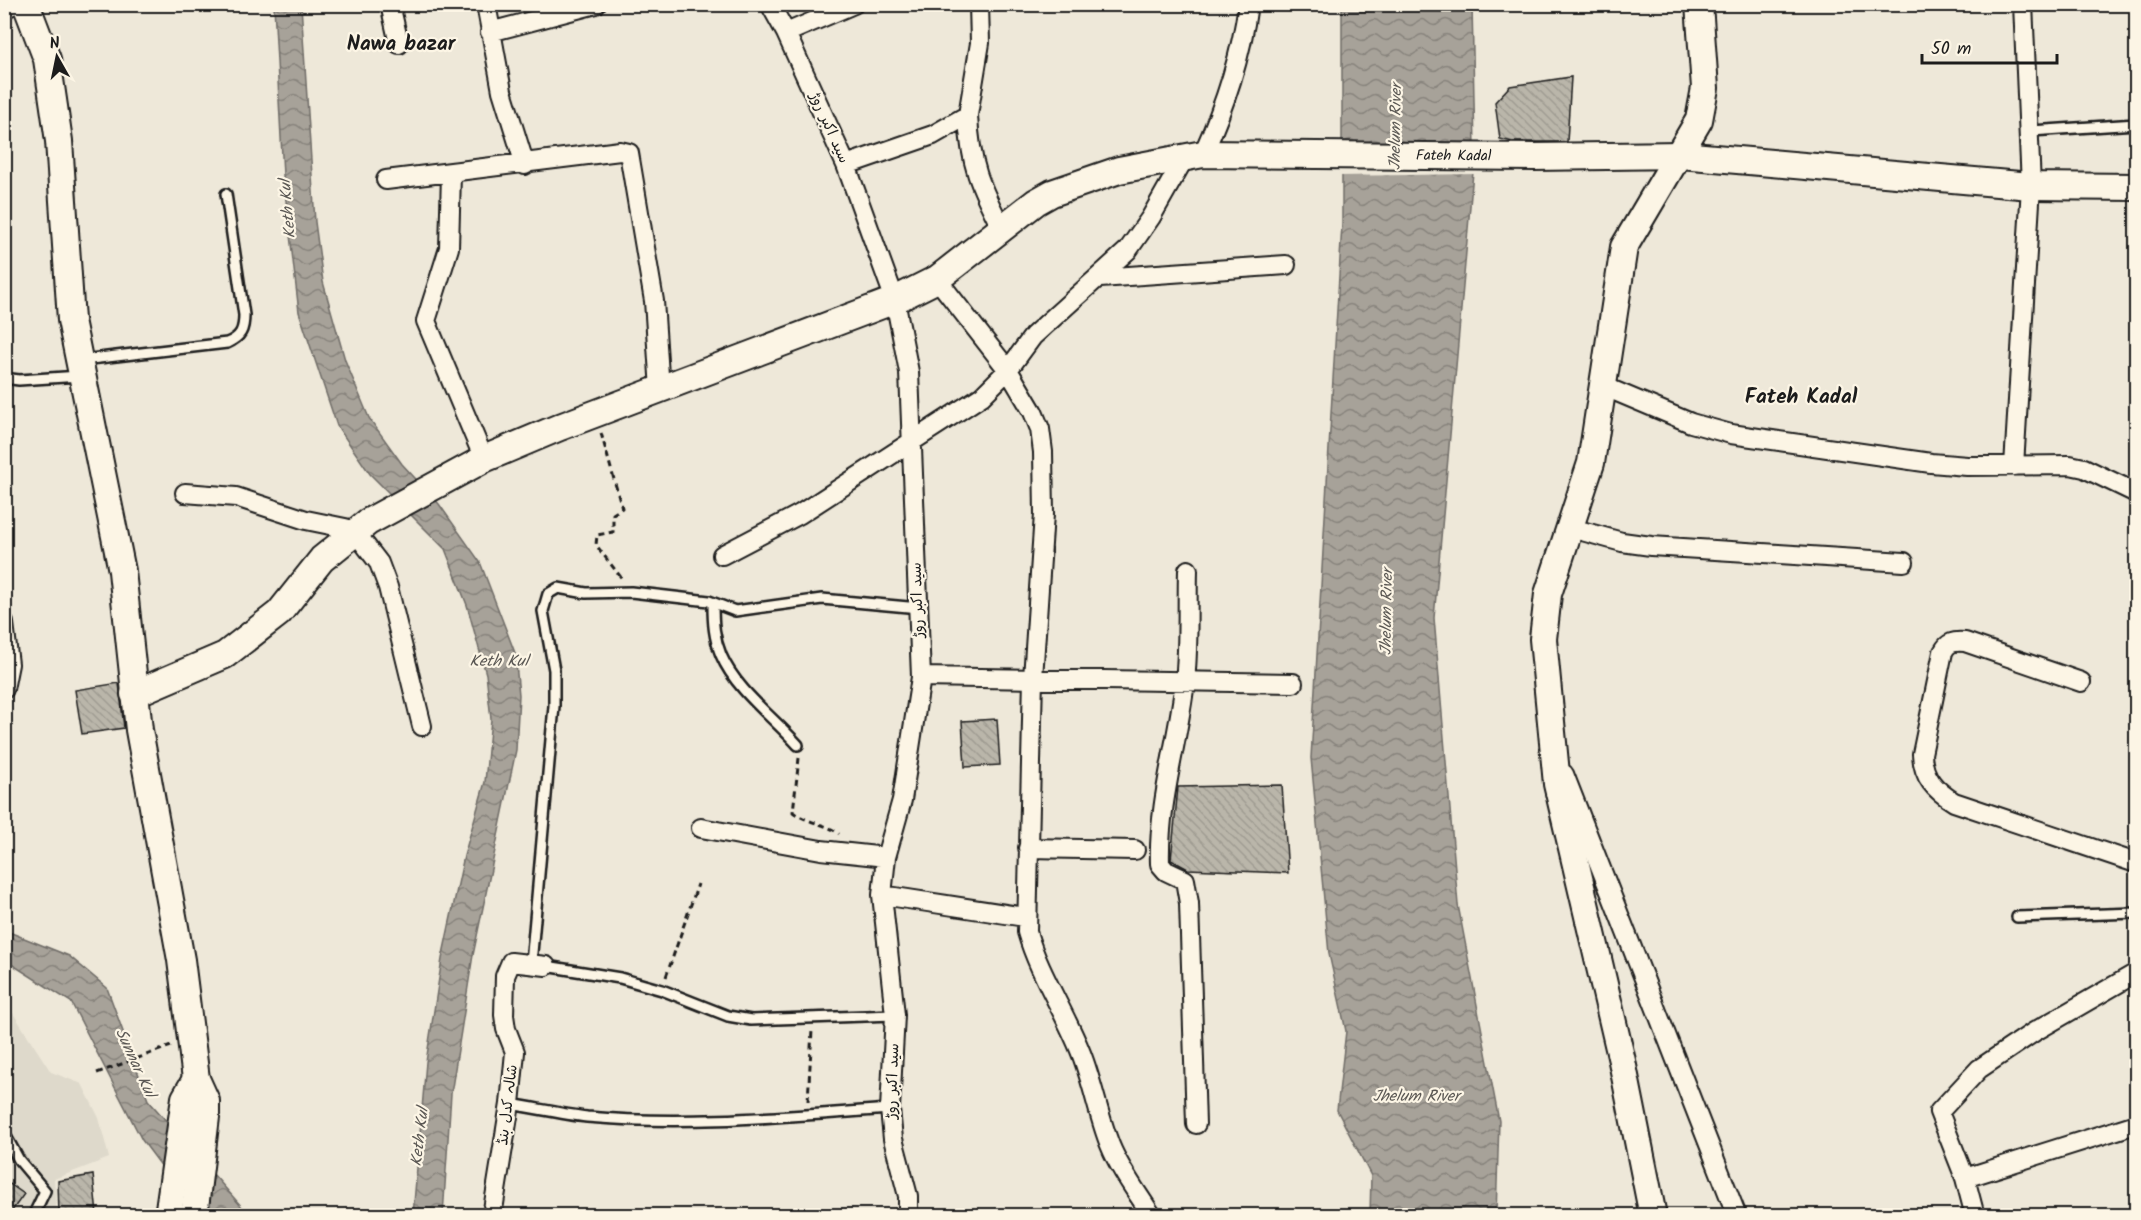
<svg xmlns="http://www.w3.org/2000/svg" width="2141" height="1220" font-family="Kalam,'Playpen Sans Arabic',sans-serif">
	<defs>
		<pattern id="water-waves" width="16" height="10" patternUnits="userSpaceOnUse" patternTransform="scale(1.5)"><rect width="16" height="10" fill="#a7a299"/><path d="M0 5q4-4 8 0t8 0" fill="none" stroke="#87837c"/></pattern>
		<pattern id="building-back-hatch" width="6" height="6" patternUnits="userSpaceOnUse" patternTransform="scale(1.5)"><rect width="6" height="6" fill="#bab6aa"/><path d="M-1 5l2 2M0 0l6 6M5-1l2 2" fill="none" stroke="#9f9c92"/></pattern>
	</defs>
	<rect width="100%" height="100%" fill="#eee8d9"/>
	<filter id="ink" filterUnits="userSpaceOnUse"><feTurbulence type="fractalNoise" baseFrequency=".0167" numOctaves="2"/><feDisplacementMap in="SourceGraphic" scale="12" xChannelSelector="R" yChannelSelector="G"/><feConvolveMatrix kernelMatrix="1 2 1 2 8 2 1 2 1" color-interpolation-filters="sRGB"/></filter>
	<g filter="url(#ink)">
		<path fill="#ded9cb" d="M4,1006L11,1010L51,1072L82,1084L99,1118L109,1158L54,1179L57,1215H5Z"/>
		<path fill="url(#water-waves)" stroke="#6f6c67" stroke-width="1.5" d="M274,5H301L315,222L323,282L345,360L369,418L402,464L439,504L480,562L515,653L519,695L516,750L473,955L451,1094L443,1215H413L426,1062L442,959L464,856L485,782L491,719L486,674L467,605L445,549L370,474L337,426L299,312L283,175Z
			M1342,5H1472L1475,149L1434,618L1458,905L1499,1121L1496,1215H1370L1371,1176L1337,1110L1346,1031L1329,954L1311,758L1342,224Z
			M4,930L69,956L107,988L148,1100L249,1215H198L142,1140L71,1002L5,960Z"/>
		<path fill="#eee8d9" d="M1339,143L1478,149L1476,174L1339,176Z"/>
		<path fill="url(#building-back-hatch)" stroke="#1c1c1c" stroke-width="1.5" d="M1571,77L1567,142H1513L1500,139L1495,102L1510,86Z
			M119,683L124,728L82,734L75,690Z
			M997,719L1000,765L965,767L962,721Z
			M1282,785L1288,873L1188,869L1171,860L1178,787Z
			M93,1175L97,1215H59L58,1181Z
			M4,1180L24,1194L9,1215H4Z"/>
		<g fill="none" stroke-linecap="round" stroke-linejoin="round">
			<defs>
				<path id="lane" d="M2031,131L2136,124
					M82,360L227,343C241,337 244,330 244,315L226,194
					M4,378L19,380L80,376
					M713,604C713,622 714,638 721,655C736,690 773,717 798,745
					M2017,917L2136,913
					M531,964L554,706V670L543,611L548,594L558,588L586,593L631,592L709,601L735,611L822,599L919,608
					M546,966L620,978L662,990L728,1016L751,1020L895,1015
					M510,1104C536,1108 561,1114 587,1117C688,1126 789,1116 890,1109
					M4,1133L19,1160L45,1191L33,1216"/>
				<path id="street" d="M390,4L399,44
					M486,4L502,91L525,165
					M770,4L786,33L846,165L895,300L909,372L921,677L902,800L886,857L882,895L895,1015L890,1109L893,1139L908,1196V1216
					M4,9L14,4
					M490,32L596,4
					M786,33L854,4
					M968,115C970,165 980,186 1002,229
					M1203,154C1225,105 1241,58 1248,4
					M846,165L933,135L968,115L980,43L979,4
					M451,174L449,248L426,321L484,459
					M386,180L620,151L629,153L654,301L660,390
					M1100,278L1286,265
					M937,279L1008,370L1033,412L1040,429L1043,452L1044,514L1033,678L1027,932C1039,974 1065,1012 1081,1053C1093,1083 1098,1115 1110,1145C1120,1170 1137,1192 1152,1216
					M1603,386L1691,423L1731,434L1931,463L1967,466L2070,465L2084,468L2136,493
					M2014,466L2031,186L2023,4
					M185,493L236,497L306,520L345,528L356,533L379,563L388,587L422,726
					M1571,528L1622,542L1651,546L1904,562
					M722,555L800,514L982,396L1008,370L1033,336L1128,250L1151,217L1185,157
					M1188,570C1187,607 1189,645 1185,681C1178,743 1158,802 1160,864L1166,871L1185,880L1189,903L1196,1124
					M4,623L9,664L4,689
					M921,677L1293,683
					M2081,682L1965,642C1954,641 1948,642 1943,652L1922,754C1923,778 1935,790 1954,802L2136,863
					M1564,774L1737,1216
					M701,828L821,850L886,857
					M1028,848L1135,850
					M882,895L1025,917
					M1965,1178L2136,1124
					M492,1216L510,1104L515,1052L506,1029L504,1015L505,976L511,962L546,966
					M1975,1216L1965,1178L1939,1112L1979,1069L2034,1032L2136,973"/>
				<g id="secondary">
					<path d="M26,4L47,59L59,141L71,320L122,571L139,730L181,960L196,1079L206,1101V1117L194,1216"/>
					<path id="s1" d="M134,694L225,655L279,613L322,559L368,522L484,459L560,427L895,300L937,279L1036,202L1052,193L1119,170L1203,154L1533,157L1681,155L2031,186L2136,187"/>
					<path d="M168,1216L185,1098L196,1079"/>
					<path d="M1653,1216L1622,1061L1557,784L1543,639L1548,594L1591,463L1624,247L1699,120L1705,88L1699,4"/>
				</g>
			</defs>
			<use href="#lane" stroke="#1c1c1c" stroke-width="14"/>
			<use href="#street" stroke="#1c1c1c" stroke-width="22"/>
			<use href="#secondary" stroke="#1c1c1c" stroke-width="30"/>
			<path stroke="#1c1c1c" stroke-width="3" stroke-dasharray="6 4.5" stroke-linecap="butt" d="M601,433L622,508L613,514V532L597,535L596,545L623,580
				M799,758L793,812C807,823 828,824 839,834
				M666,977L698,884
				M97,1073L171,1046
				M808,1101L812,1030"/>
			<use href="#lane" stroke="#fcf5e5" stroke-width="9"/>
			<use href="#street" stroke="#fcf5e5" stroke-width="18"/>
			<use href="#secondary" stroke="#fcf5e5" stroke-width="26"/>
		</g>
	</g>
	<g text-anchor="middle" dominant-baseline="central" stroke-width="4.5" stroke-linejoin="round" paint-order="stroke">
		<g font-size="15" fill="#1c1c1c" stroke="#fcf5e5">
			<text transform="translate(829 128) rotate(66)">سید اکبر روڑ</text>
			<text stroke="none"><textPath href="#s1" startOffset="1466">Fateh Kadal</textPath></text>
			<text transform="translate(918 600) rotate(-92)">سید اکبر روڑ</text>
			<text transform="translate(893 1081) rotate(-88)">سید اکبر روڑ</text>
			<text transform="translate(508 1105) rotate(-83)">شالہ کدل بنڈ</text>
		</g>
		<g font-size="16" font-style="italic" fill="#5b5854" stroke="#fcf5e5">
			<text transform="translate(1396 127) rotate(-89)">Jhelum River</text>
			<text transform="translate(288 209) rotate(-95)">Keth Kul</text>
			<text transform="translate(1387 612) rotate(-89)">Jhelum River</text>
			<text x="499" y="661">Keth Kul</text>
			<text transform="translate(135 1063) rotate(65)">Sunnar Kul</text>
			<text x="1416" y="1096">Jhelum River</text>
			<text transform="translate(420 1137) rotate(-83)">Keth Kul</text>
		</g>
		<g font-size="21" font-weight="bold" fill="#1c1c1c" stroke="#fcf5e5">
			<text x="401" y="44">Nawa bazar</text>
			<text x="1801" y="397">Fateh Kadal</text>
		</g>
	</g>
	<rect width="2141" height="1220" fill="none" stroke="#fcf5e5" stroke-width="24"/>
	<rect x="12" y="12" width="2117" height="1196" fill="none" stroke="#1c1c1c" stroke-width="2" filter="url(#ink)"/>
	<g transform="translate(57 57) rotate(351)" stroke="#fcf5e5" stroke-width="4.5" paint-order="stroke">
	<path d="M0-4.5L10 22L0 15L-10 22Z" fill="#1c1c1c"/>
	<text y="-9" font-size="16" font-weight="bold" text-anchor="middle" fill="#1c1c1c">N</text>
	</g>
	<path d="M1922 54v9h135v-9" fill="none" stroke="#1c1c1c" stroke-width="3"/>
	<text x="1931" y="54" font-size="18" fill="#1c1c1c" stroke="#fcf5e5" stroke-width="4.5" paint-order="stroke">50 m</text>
</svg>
